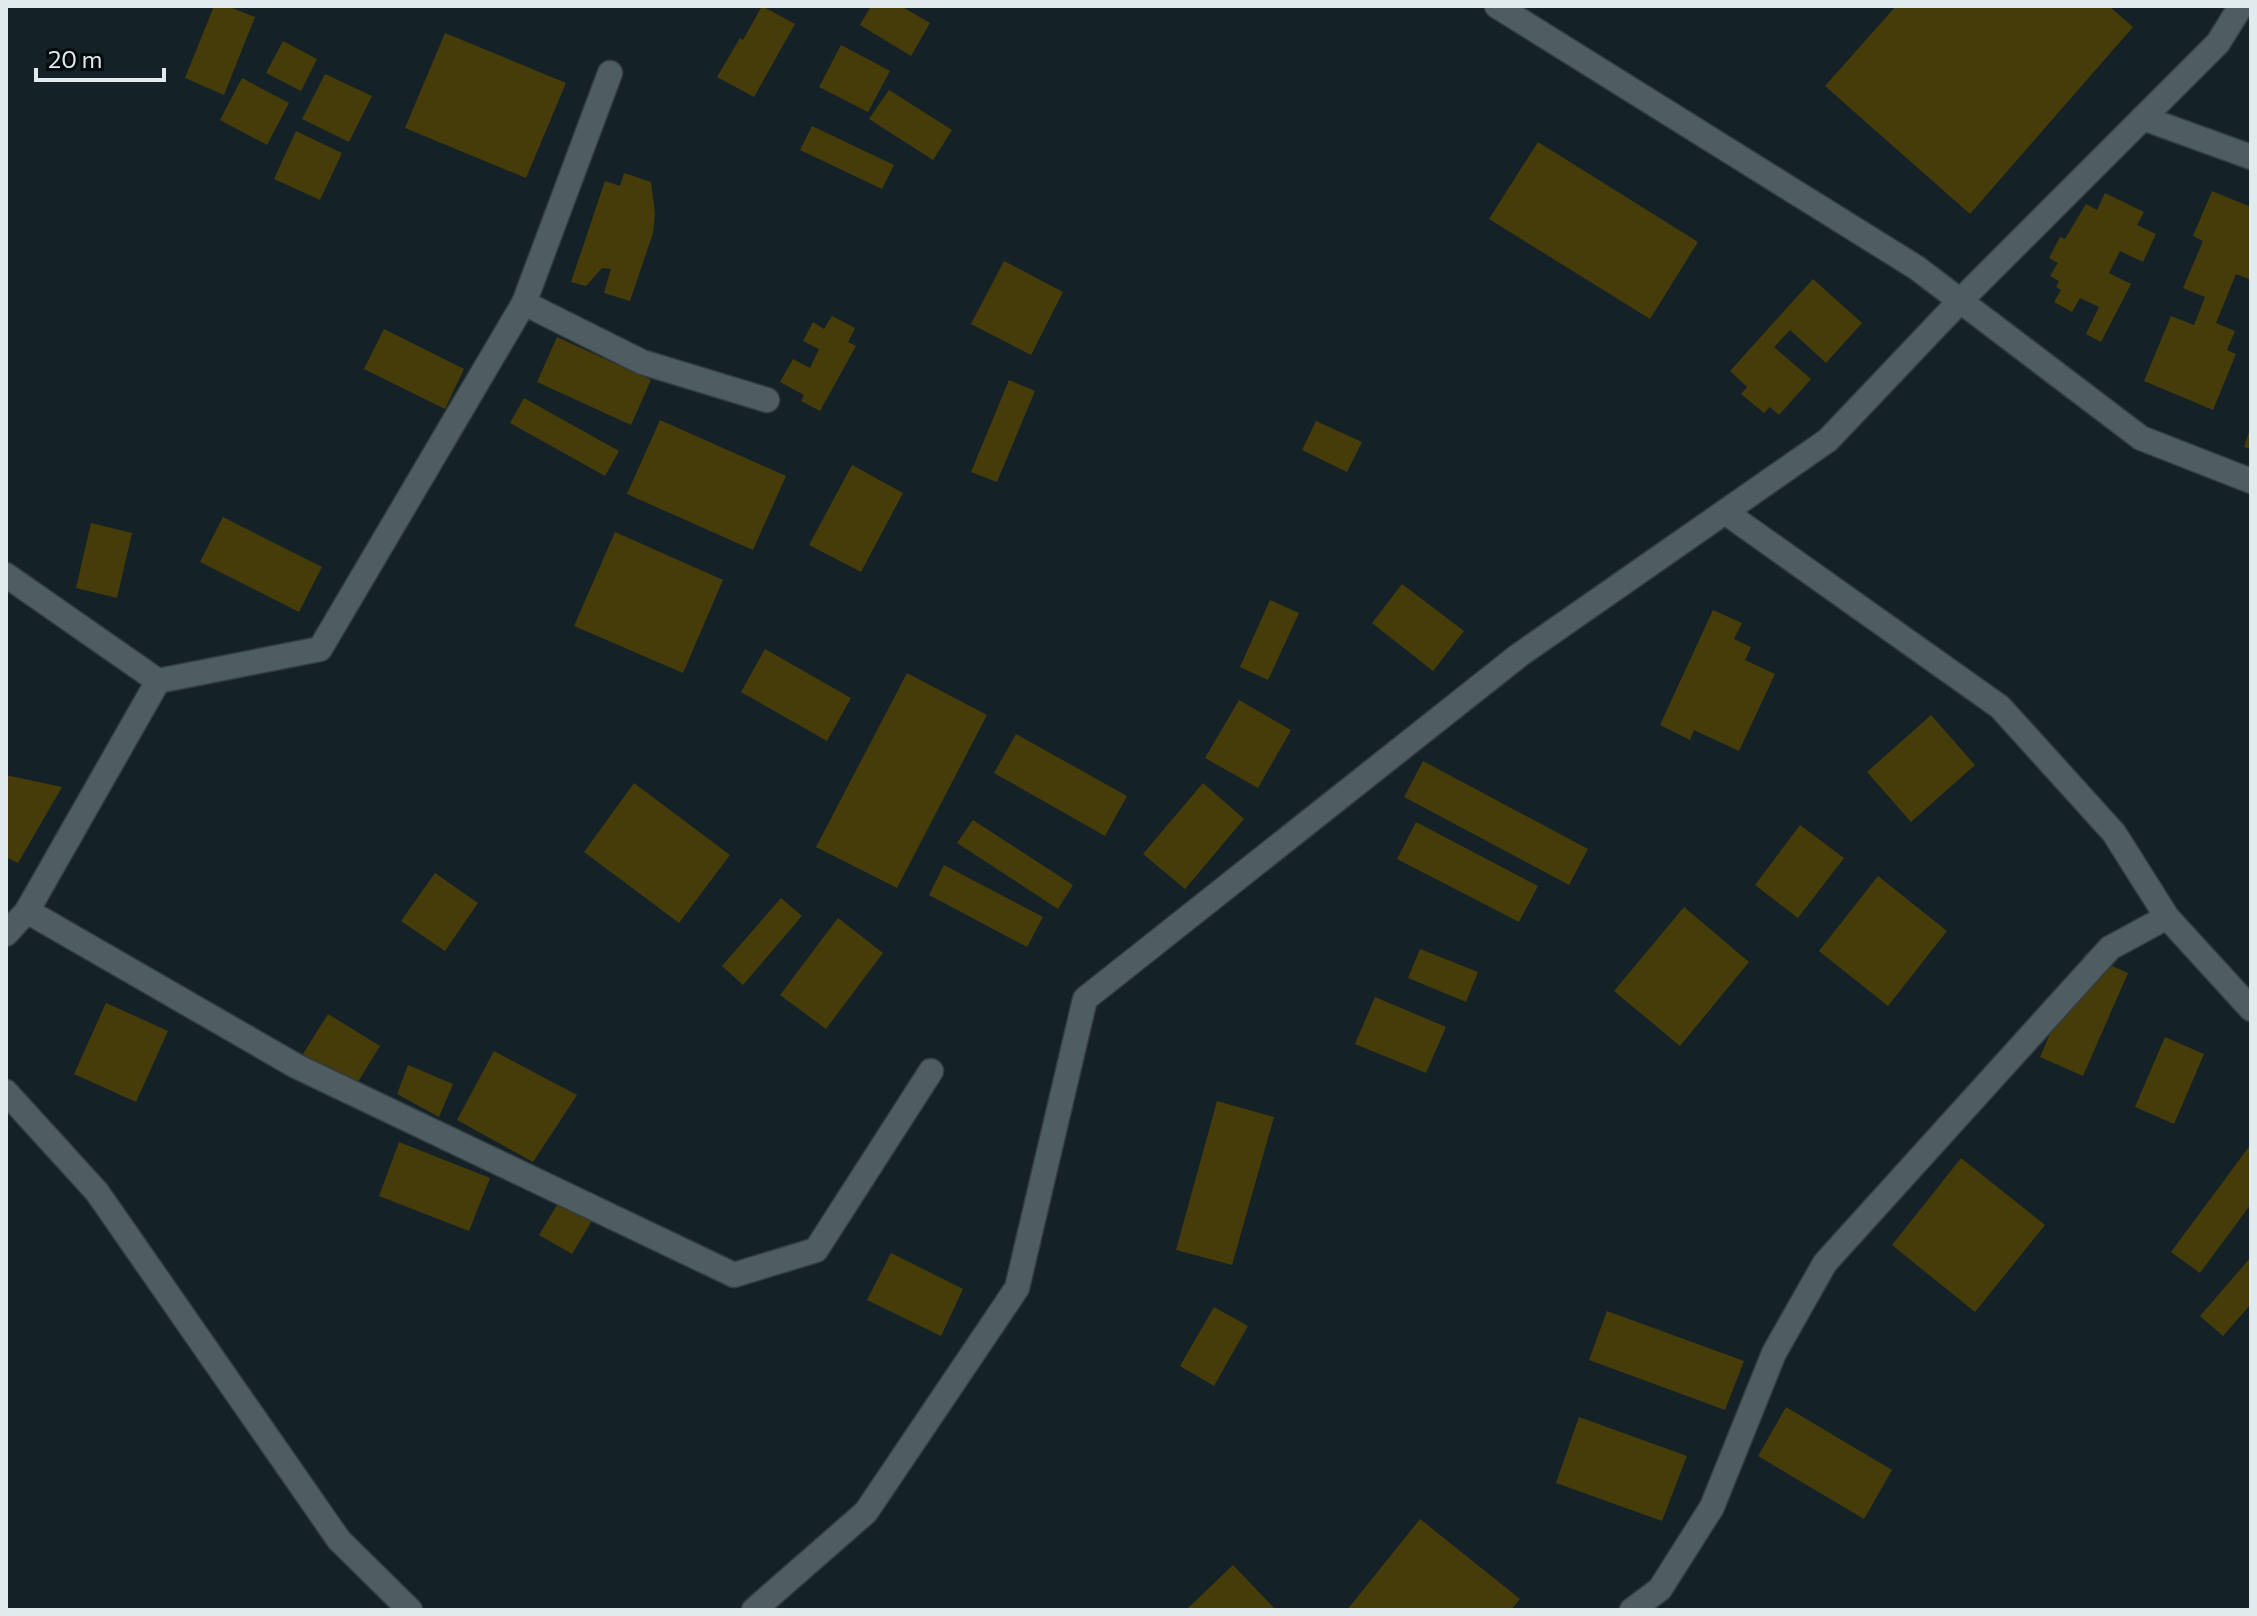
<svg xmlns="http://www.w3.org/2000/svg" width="2257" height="1616" font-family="Commissioner,sans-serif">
	<rect width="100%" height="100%" fill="#142126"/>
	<path fill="#463c0a" d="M214,6H227L255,17L224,95L185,78Z
		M762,6L795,24L754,97L717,77L740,38L743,40Z
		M871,6H901L930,23L911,56L860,25Z
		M1896,6H2109L2133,27L1970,214L1825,86Z
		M445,33L566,83L526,178L405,128Z
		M283,41L317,59L301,91L266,73Z
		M841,45L890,71L868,112L819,87Z
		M325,74L372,96L349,142L302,119Z
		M242,78L289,103L267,145L220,120Z
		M889,90L952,130L933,160L869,119Z
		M812,126L894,165L882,189L800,150Z
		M296,131L342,153L320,200L274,179Z
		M1538,142L1698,242L1650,319L1489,219Z
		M624,173L651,182L655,213L653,233L630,301L604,293L611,269L602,268L586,286L571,282L605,181L620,186Z
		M2212,191L2251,207V280L2236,274L2216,323L2235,331L2227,350L2236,354L2213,410L2144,381L2171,316L2194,325L2205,297L2183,288L2203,241L2193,236Z
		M2105,193L2144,212L2137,225L2156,234L2143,262L2120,251L2109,273L2131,284L2101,342L2086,334L2099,307L2080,298L2072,312L2054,302L2061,290L2056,287L2059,281L2050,276L2058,263L2049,258L2060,237L2065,239L2086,204L2097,210Z
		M1004,261L1063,292L1031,355L971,324Z
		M1813,279L1862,323L1826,363L1790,330L1774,347L1811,379L1779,415L1770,407L1764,413L1741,394L1747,387L1730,371Z
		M832,316L855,328L848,342L856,346L820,411L801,401L804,395L780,382L793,359L810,368L819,349L803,341L813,322L824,329Z
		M384,329L464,369L445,409L364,369Z
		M557,337L651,380L631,425L537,382Z
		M1009,380L1035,391L997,482L971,472Z
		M524,398L619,451L605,476L510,423Z
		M660,420L786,476L753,550L627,494Z
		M1316,421L1362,442L1347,472L1302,450Z
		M2251,426V449L2244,447Z
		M852,465L903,493L861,572L809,545Z
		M223,517L322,567L299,612L200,562Z
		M91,523L132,533L117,598L76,588Z
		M615,532L723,580L683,673L574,626Z
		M1402,584L1464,631L1433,671L1372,623Z
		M1270,600L1299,613L1268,680L1240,667Z
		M1713,610L1742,623L1734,639L1751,647L1745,660L1775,674L1739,751L1694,730L1690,740L1660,725Z
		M765,649L851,698L827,741L741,692Z
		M907,673L987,715L897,888L816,847Z
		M1239,700L1291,730L1258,788L1205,758Z
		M1931,715L1975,765L1911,822L1867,772Z
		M1016,734L1127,796L1105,836L994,773Z
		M1423,761L1588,849L1569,885L1404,797Z
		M6,775L62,787L18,863L6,857Z
		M634,783L730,855L679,923L584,852Z
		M1203,783L1244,819L1185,889L1143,854Z
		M973,820L1073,885L1058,909L957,843Z
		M1416,822L1538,886L1519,922L1397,859Z
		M1800,825L1844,858L1798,918L1755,885Z
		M944,865L1043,917L1027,947L929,895Z
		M435,873L478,903L445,951L401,921Z
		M1878,876L1947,931L1888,1006L1819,951Z
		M781,898L802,916L743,985L722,966Z
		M1684,907L1749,962L1680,1046L1614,991Z
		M838,918L883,953L826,1029L780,995Z
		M1420,949L1478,972L1466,1002L1408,978Z
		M2085,954L2128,973L2083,1076L2040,1057Z
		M1375,997L1446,1027L1426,1073L1355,1044Z
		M106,1003L168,1031L136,1102L74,1074Z
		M328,1014L380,1046L356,1085L303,1054Z
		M2165,1037L2204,1054L2174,1124L2135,1107Z
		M494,1051L577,1095L533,1162L457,1120Z
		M408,1065L453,1084L439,1117L397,1094Z
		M1217,1101L1274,1117L1232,1265L1176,1250Z
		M399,1142L490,1178L469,1231L379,1196Z
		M2251,1144V1204L2200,1273L2171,1252Z
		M1961,1158L2045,1225L1975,1312L1892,1245Z
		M566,1190L599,1209L572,1254L539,1235Z
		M891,1253L963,1289L941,1336L867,1300Z
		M2251,1257V1304L2223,1336L2200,1316Z
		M1214,1307L1248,1326L1214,1386L1180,1366Z
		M1607,1311L1744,1361L1725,1410L1589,1360Z
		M1786,1407L1892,1470L1864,1519L1758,1456Z
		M1579,1417L1687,1456L1662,1521L1556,1483Z
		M1420,1519L1520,1599L1511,1610H1347Z
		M1233,1565L1276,1610H1186Z"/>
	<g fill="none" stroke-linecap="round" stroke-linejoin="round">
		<defs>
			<path id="minor" d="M2143,118L2251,157
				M524,303L642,362L767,400
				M1725,512L2000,707L2114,833L2167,917L2251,1009
				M6,575L158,681L320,649L524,303L610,73
				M27,911L296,1066L734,1275L816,1250L931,1071
				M6,934L27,911L158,681
				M1632,1610L1660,1589L1712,1507L1774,1353L1825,1263L2110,948L2167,917"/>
			<path id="tertiary" d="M1497,6L1917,268L2141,438L2251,481
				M6,1092L97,1192L339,1540L410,1610
				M754,1610L866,1512L1017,1288L1085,999L1518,656L1828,440L1960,301L2218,43L2241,6"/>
		</defs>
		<use href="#minor" stroke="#333c40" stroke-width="27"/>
		<use href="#tertiary" stroke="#333c40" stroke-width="27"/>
		<use href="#minor" stroke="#4e5d62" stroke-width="24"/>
		<use href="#tertiary" stroke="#4e5d62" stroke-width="24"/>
	</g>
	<rect width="2257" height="1616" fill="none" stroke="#e1eaed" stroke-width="16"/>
	<path d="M36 68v12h128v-12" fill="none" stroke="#e1eaed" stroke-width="4"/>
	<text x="48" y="68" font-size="24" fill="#e1eaed" stroke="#050a0c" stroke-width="6" paint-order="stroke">20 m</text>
</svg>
